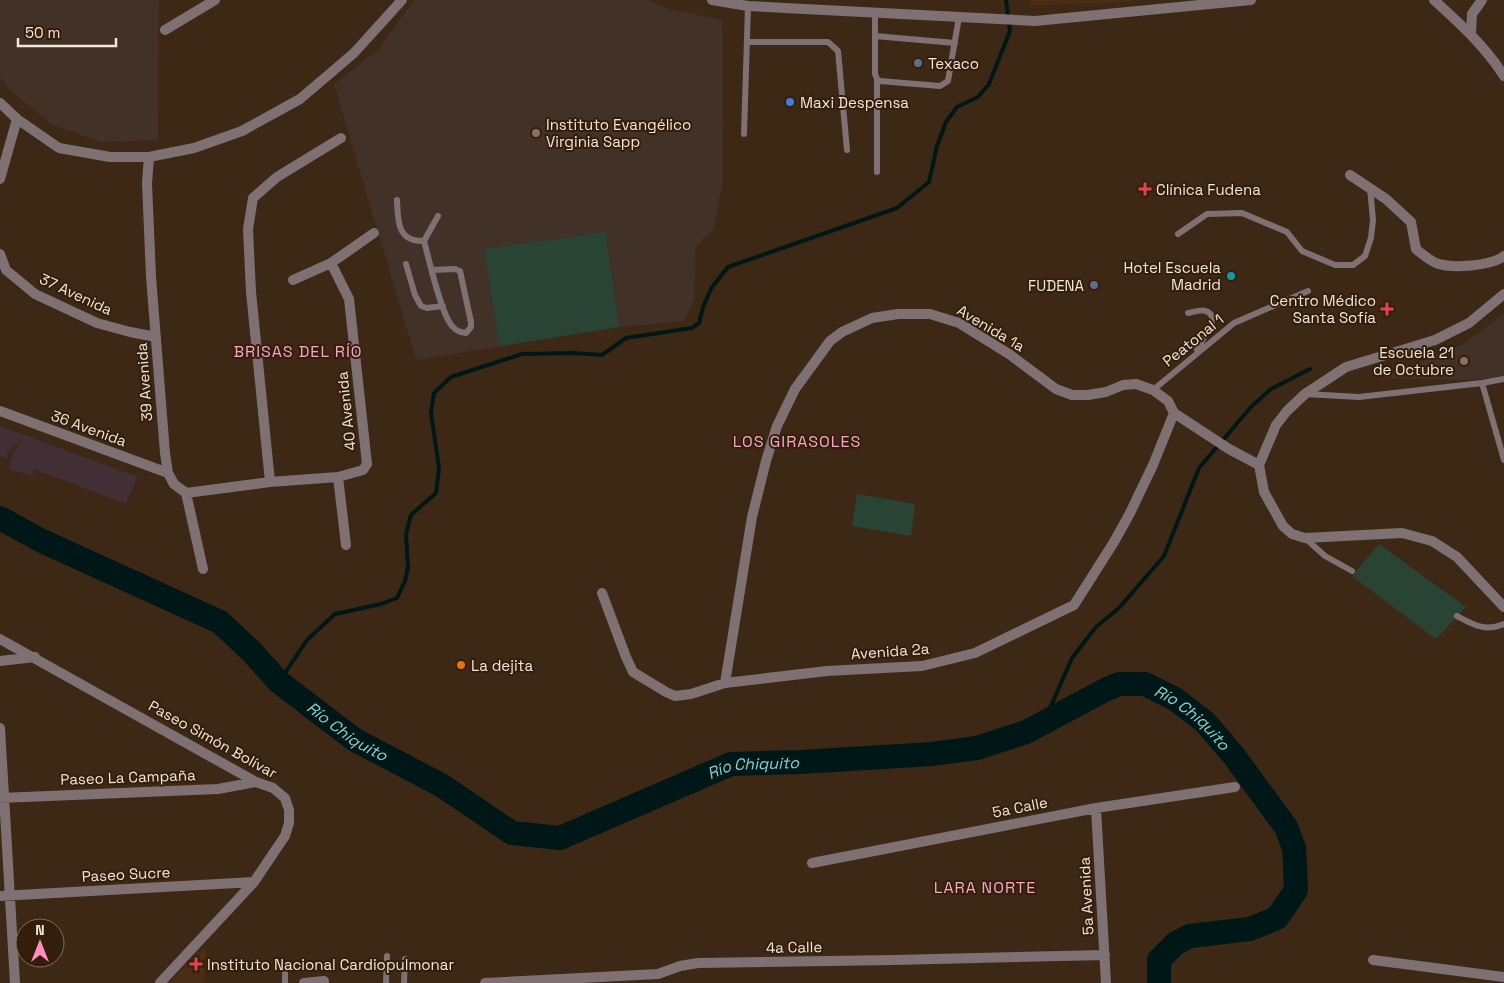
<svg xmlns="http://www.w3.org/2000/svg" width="1504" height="983" font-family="'Space Grotesk',sans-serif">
	<rect width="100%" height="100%" fill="#3d2815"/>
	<path fill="#422e35" d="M0,426L138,477L126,504L34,469L33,476L9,469L12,455L25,438L8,451L7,459L0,456Z"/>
	<path fill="#492e15" d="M1030,0H1135L1115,3L1031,5Z
		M206,945L204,983H169Z"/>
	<path fill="#413126" d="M0,0H159L158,140L101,142L51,124L10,90L0,78Z
		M414,0H648L669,9L722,20L723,182L713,230L696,246L694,298L685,321L619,327L416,360L334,84L379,49Z
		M1504,314V376L1474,380L1380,378L1462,345Z"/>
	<path fill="#294435" d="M605,232L619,327L500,346L484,249Z
		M857,494L915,504L911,536L852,526Z
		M1379,544L1466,607L1436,639L1352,576Z"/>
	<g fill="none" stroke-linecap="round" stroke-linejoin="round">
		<path stroke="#001717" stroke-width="4" d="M279,682L307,640L335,614L381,604L397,598L405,581L408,567L406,534L411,515L436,493L439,469L431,412L434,393L451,377L522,354L573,353L602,355L626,338L692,328L699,323L703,307L712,287L728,267L897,208L929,182L937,146L946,122L957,107L978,97L989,84L1010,31L1006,0
			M1044,722L1072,658L1096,627L1119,608L1164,556L1199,468L1251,407L1271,389L1310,369"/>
		<path stroke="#001717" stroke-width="24" id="s1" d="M0,518L42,541L220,622L252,652L279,682L355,740L441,785L512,833L560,838L731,764L801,762L932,754L977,748L1026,732L1105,690L1119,684H1145L1175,699L1205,722L1234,756L1286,827L1294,848L1295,865L1296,890L1277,918L1250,929L1190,936L1176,943L1159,960V983"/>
		<path stroke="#7f7074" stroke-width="6" d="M875,13V74L877,79L880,81L940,86L948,81L959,17
			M875,36L955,43
			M747,42H828L838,51L847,150
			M877,79V172
			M744,134L748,6
			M397,200C398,221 397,242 424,241L438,216
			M1178,234L1207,214L1242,213L1287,232L1302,251L1335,265H1353L1365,256L1371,238L1373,220L1370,188
			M424,241C429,259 441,314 452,326C456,331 460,332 466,333L471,327V322L460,271L455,269L432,270
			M406,264L415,295L421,306L427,308L443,306
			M1188,313C1198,311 1206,307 1212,316V323L1197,350
			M1482,383L1504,379
			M1153,390L1234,323L1308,291
			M1305,394L1359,397L1482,383L1504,460
			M1305,538L1325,556L1352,571
			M1457,616C1474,625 1485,632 1504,624
			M285,966V983
			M386,983L387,956
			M404,983L405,959"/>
		<path stroke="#7f7074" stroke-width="10" d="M165,30L215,0
			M149,157L147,183L151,277L165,453L168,473L174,484L186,493L203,569
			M1350,175L1386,199L1411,222L1416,249C1422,254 1429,260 1436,263C1451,269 1492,266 1504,256
			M0,179L17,119
			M0,254L6,270L35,294L97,323L130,332L156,337
			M293,280L331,263L374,233
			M0,411L168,473
			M338,477L346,545
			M270,482L251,292L248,229L253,198L277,177L341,138
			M186,493L270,482L338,477L363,470L367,464L349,299L331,263
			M602,593L626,657L633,672L666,692L675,696L691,694L725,683L827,671L922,666L975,653L1074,605L1114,542L1130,513L1153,465L1174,413
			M0,639L256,782L273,788L285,798L289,810V823L285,836L254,882L160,983
			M0,661L35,657
			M725,683L752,517L766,461L777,426L795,389L830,341L842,332L872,318L898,314H930L959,323L1009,354L1056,389L1072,395H1088L1106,392L1123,385L1136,384L1153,390L1168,401L1174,413L1229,449L1259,465
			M0,728L15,983
			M0,798L218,789L256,782
			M1096,808L1106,983
			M812,863L1096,808L1235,787
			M0,896L254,882
			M1373,960L1504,977
			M304,983L324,981
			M485,983L658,974L680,966L698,963L894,960L1105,955"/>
		<path stroke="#7f7074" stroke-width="10" d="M712,0L748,6L785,8L1035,21L1251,0
			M1434,0C1459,23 1485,46 1504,76
			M1471,34L1472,14L1482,0
			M0,103L17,119L59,148L110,157H149L194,148L242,131L300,99L354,53L402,0
			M1504,294L1469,323L1435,340L1346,367L1305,394L1287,411L1276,425L1259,465L1264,492L1283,526L1292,534L1305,538L1402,533L1432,541L1457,557L1504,607"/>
	</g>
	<g fill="#5c6f8a" stroke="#331e0b" stroke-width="2">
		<circle cx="918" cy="63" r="5"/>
		<circle cx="1094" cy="285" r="5"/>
	</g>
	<circle fill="#3f7fe0" stroke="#331e0b" stroke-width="2" cx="790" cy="102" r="5"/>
	<g fill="#8d6e63" stroke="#331e0b" stroke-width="2">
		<circle cx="536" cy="133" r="5"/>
		<circle cx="1464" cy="361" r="5"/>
	</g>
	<g fill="#e0444e" stroke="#331e0b" stroke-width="2">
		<path d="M1142.5 181.5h5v5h5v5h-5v5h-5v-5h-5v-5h5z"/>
		<path d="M1384.5 301.5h5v5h5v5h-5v5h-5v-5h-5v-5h5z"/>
		<path d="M193.5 956.5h5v5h5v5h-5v5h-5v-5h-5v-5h5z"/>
	</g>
	<circle fill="#0f9aa8" stroke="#331e0b" stroke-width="2" cx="1231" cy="276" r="5"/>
	<circle fill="#e8710a" stroke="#331e0b" stroke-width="2" cx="461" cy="665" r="5"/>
	<g text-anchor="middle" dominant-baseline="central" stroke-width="4" stroke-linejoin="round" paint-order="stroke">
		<g font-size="15" fill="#f3e5d9" stroke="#331e0b" text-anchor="start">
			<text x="928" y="63">Texaco</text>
			<text x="800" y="102">Maxi Despensa</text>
			<text x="546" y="124">Instituto Evangélico<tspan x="546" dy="17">Virginia Sapp</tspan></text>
			<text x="1156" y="189">Clínica Fudena</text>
			<text x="1221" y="267" text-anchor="end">Hotel Escuela<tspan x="1221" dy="17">Madrid</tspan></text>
			<text x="1084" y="285" text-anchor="end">FUDENA</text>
			<text x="1376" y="300" text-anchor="end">Centro Médico<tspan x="1376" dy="17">Santa Sofía</tspan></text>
			<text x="1454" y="352" text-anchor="end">Escuela 21<tspan x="1454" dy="17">de Octubre</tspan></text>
			<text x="471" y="665">La dejita</text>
			<text x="207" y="964">Instituto Nacional Cardiopulmonar</text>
		</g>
		<g font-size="15" fill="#f3e5d9" stroke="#331e0b">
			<text transform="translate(76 294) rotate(25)">37 Avenida</text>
			<text transform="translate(991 328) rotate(31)">Avenida 1a</text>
			<text transform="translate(1193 340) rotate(-39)">Peatonal 1</text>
			<text transform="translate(144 382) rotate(-94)">39 Avenida</text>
			<text transform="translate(346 411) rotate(-96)">40 Avenida</text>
			<text transform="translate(89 428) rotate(20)">36 Avenida</text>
			<text transform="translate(890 651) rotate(-4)">Avenida 2a</text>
			<text transform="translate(213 739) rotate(29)">Paseo Simón Bolívar</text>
			<text transform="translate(128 777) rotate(-2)">Paseo La Campaña</text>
			<text transform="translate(1020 807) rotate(-11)">5a Calle</text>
			<text transform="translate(126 874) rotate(-3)">Paseo Sucre</text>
			<text transform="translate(1086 896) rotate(-93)">5a Avenida</text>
			<text transform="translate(794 947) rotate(-1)">4a Calle</text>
		</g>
		<g font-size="16" letter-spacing="1" fill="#f6a7c4" stroke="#331e0b">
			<text x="298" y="351">BRISAS DEL RÍO</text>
			<text x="797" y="441">LOS GIRASOLES</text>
			<text x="985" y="887">LARA NORTE</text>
		</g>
		<g font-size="16" font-style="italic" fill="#88d0d0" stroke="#331e0b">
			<text stroke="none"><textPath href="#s1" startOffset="1328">Río Chiquito</textPath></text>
			<text stroke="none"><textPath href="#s1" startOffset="412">Río Chiquito</textPath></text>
			<text stroke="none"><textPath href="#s1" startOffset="862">Río Chiquito</textPath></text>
		</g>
	</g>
	<g transform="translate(40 943)"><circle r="24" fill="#331e0b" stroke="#806e5d"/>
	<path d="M0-4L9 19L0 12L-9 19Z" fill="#ff8eba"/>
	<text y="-8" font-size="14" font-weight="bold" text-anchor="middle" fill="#f3e5d9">N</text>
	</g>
	<path d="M18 38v8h98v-8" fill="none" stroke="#f3e5d9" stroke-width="2.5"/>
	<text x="25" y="38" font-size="15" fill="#f3e5d9" stroke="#331e0b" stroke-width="4" paint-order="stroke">50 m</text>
</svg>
